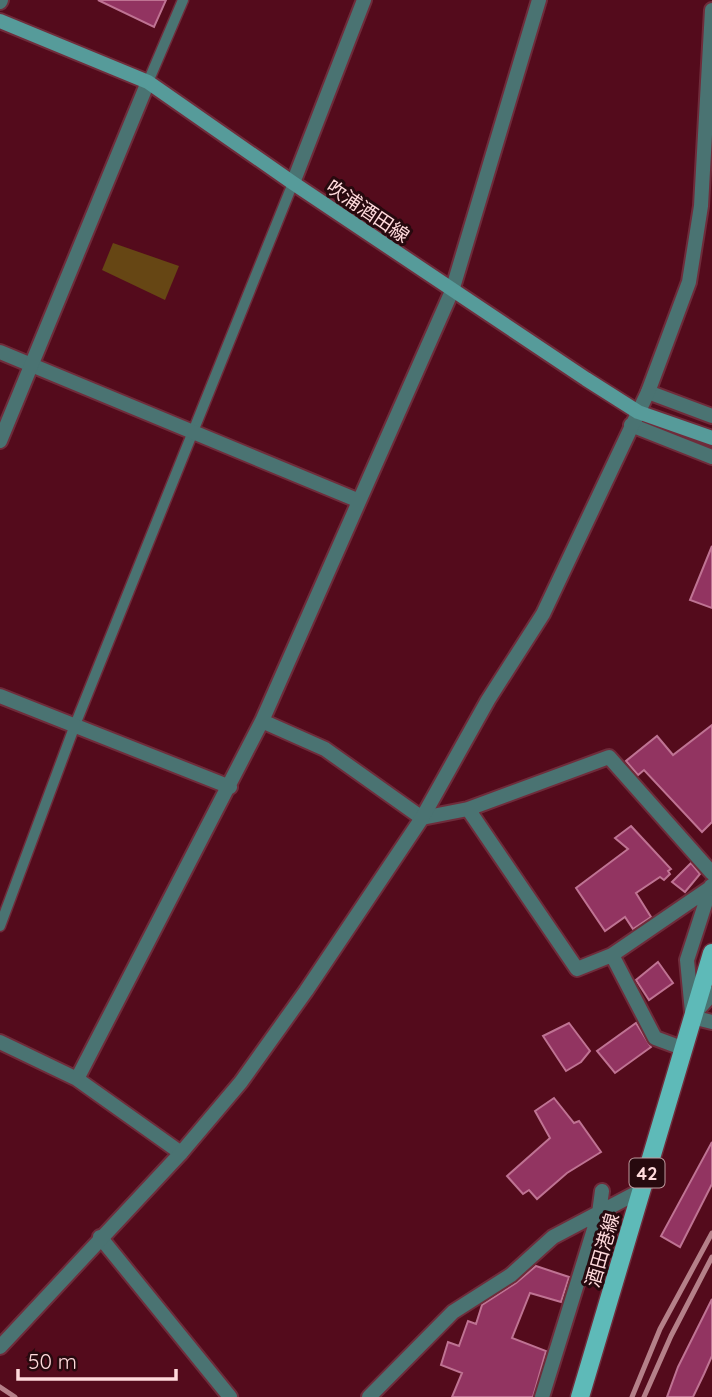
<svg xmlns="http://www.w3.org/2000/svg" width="712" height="1397" font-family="Quicksand,'Noto Sans JP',sans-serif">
	<rect width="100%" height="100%" fill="#540b1c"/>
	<path fill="#664614" d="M113,243L179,266L165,300L102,270Z"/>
	<path fill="#923461" stroke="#bf7393" stroke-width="2" d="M98,0H166L154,27Z
		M712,546V608L690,600Z
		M712,725V822L702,832L644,770L638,775L626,761L657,736L673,755Z
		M631,826L671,869L668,871L670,874L664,880L660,877L636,893L651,917L633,929L625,917L605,931L576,888L628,849L615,838Z
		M691,863L700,874L685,892L672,882Z
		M658,962L673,983L649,1000L636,980Z
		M569,1023L590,1051L581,1062L566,1071L543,1036Z
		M636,1023L651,1047L615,1073L597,1051Z
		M554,1098L574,1123L579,1121L601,1152L567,1173L537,1199L529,1190L523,1194L507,1176L550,1138L535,1111Z
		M712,1142V1184L680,1247L661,1236Z
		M536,1266L569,1277L561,1302L530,1293L512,1338L546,1351L533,1397H452L462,1373L441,1365L448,1342L459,1346L468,1321L476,1324L482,1305L516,1283Z
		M712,1299V1356L704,1374L693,1397H667L678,1367Z"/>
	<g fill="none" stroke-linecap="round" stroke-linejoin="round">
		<defs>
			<path id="service" d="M148,82L183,0
				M0,926L75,725L293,183"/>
			<path id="minor" d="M293,183L364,0
				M0,352L357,500
				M648,392L712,416
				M631,425L712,457
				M0,696L230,787
				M262,721L325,749L422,818L468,809L609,757L712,873
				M468,809L577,969L612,955L710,888
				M612,955L655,1038L682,1048
				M692,1012L687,960L711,886
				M695,1013L712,994
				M0,1042L77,1079L181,1153
				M77,1079L262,721L452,291L539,0
				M100,1237L230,1397
				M369,1397L453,1312L511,1275L553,1237L642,1190
				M542,1397L599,1213L602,1191"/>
			<path id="tertiary" d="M0,2L1,0
				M0,441L148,82
				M692,1017L712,1022
				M0,1347L181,1153L241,1082L306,991L422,818L488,700L543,614L648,392L689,282L701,206L712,10"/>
			<path id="secondary" d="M0,21L148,82L293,183L586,379L638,412L712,438"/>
			<path id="primary" d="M580,1397L712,953"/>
		</defs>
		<use href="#service" stroke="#6f2c3b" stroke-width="13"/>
		<use href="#minor" stroke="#6f2c3b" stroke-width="18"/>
		<use href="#tertiary" stroke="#6f2c3b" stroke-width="18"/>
		<use href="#secondary" stroke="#6f2c3b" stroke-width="18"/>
		<use href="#primary" stroke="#6f2c3b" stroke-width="21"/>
		<use href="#service" stroke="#4a7372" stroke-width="10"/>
		<use href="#minor" stroke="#4a7372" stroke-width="14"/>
		<use href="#tertiary" stroke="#4a7372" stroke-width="14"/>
		<use href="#secondary" stroke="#569b9a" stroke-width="14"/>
		<use href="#primary" stroke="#5ebab8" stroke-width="18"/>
		<path stroke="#b58089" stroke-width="5" d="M0,1387L15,1397
			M632,1397L660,1329L712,1233
			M644,1397L671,1336L712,1257"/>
	</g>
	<g text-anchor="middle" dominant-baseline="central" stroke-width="6" stroke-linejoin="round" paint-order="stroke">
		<rect fill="#27090e" stroke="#be9b9e" stroke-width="2" x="629.5" y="1158.5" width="35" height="29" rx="5"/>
		<g font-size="18" font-weight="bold" fill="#ffdadc">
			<text x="647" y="1173">42</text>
		</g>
		<g font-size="19" fill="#ffdadc" stroke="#27090e">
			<text transform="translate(368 211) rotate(34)">吹浦酒田線</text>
			<text transform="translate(602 1250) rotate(-74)">酒田港線</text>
		</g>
	</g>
	<path d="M18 1369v10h158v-10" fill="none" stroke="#ffdadc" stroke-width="3.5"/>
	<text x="28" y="1369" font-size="21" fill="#ffdadc" stroke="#27090e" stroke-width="5" paint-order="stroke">50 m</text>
</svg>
